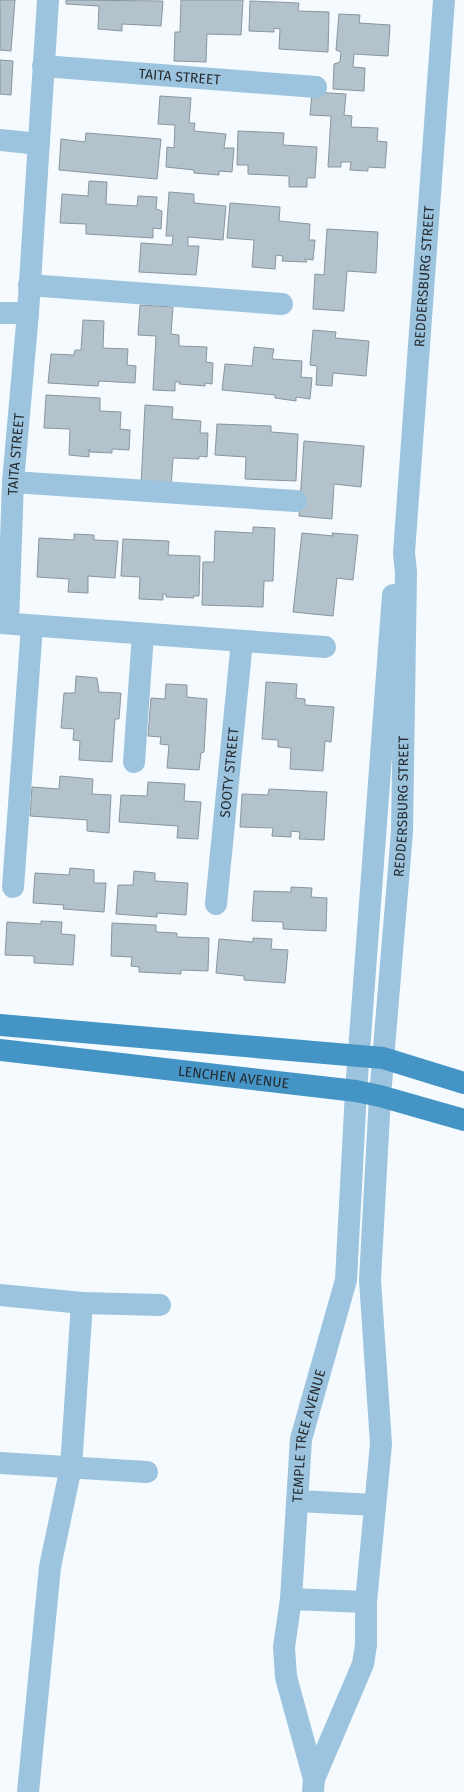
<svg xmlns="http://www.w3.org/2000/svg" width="464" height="1792" font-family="'Fira Sans',sans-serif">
	<rect width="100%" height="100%" fill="#f4fafe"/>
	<path fill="#b4c2cc" stroke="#88969f" d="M0,0H15L11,51L0,50Z
		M66,0L163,1L161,26L122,24V31L98,29L99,6L66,4Z
		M181,0H243L241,35L207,34L206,62L174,61L175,32H180Z
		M250,1L299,3L298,11L329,12L328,52L279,49L280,29L274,28V32L249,31Z
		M339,14L360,15L359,23L390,25L388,56L354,54L353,67L365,68L364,91L333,89L334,64L340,62L341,52L336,50Z
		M0,60L13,61L11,95L0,94Z
		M312,92L346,94L344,115L352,116L351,127L378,128L377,141L387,142L385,168L368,167V171L350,170L351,162H341V167H328L331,116L310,115Z
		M160,96L191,98L189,123H195L194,131L226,134L224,148H234L232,172L219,171V175L194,173V170L166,167L167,147L174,148L175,125L158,124Z
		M238,131L284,133L283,145L317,147L315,178H307V187H289V176L248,174V165H237Z
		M86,133L161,139L157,179L59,170L61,139L85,142Z
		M89,181L107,182L106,204L137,206L138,196L157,197L156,209L162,211L161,229L153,228V238L86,234V224L60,223L62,194L88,196Z
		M169,192L194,194V203L226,206L223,240L188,237V246H199L196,275L139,272L141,243L172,245L173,236H166Z
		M230,203L280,207L279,221L310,224L309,240H315L313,260L305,259L307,262L282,261L283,256L276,255L275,269L252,267L254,240L227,238Z
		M327,229L378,232L376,273L347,271L344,311L313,309L315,274L324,275Z
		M140,305L173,307L171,334L179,335V346L207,347L206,362L213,363L212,384L205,383V386L179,384L180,382H175V391L153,390L156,336L138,335Z
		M83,320L104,321L103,348L128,349L127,365L136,366L135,383L99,381L98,386L48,383L51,354L74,355L75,350H81Z
		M313,330L336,332L335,338L369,341L366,376L333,373L332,386L316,385L317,366L310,365Z
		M254,347L274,349L272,359L302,361L301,377L312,378L310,399L296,397V401L275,398V395L222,390L225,364L252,366Z
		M46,395L100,398V411L121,412L120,429L130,430L129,450L112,449V453L90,452L89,449V457L69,455L70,429L44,428Z
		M145,405L173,407L172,419L201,421L200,433H208L207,457L199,456V459L173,458L171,488L141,486Z
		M217,424L271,426V432L298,434L296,481L245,479L246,457L215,455Z
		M304,441L364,446L361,487L334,484L332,519L299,516Z
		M253,527L275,528L273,581H264L263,607L202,605L203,562H214L215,531L253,533Z
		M302,533L333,536L332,533L358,535L353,580L337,578L333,616L293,612Z
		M74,534L94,535V540L118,541L115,578L88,576V593L68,592L69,579L37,577L39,538L74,540Z
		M123,539L169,541L168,555L200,556L199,596H193L194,598L166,597V594H163V600L139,599L140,577L121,576Z
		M76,676L97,678L99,692L121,693L119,719H115L112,762L79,760L80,741L73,740L74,729L61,728L64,693H75Z
		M266,682L297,684L296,698L305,699V705L334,707L331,742L325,741L323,771L290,769L291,748L278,747V740L262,739Z
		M166,684L187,685V697L207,699L204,752L201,753L199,770L167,768L169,745L160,744L161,737L148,736L151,698L165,699Z
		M60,776L93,779L92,794L111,795L109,833L87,831V820L30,816L32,787L59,789Z
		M148,782L185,784L184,801L201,802L198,839L177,838L178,826L119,822L121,795L147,796Z
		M269,789L327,792L324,840L299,839L300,832L291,831V837L272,836L273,828L240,827L242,794L268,795Z
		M70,868L94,870V883H106L104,912L63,909L64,905L33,903L35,873L69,875Z
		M134,871L155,873V881L188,883L186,915L157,913V917L116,914L118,885H133Z
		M291,887L312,888L311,897L327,898L326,931L283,929V922L252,921L254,891L291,892Z
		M41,921L62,922L61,934L75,935L73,965L34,963V956L5,955L7,922L41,924Z
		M112,923L156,925V932L177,933V937L209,938L208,971L181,970V974L139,972V967L131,966L132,957L111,956Z
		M253,938L272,939L271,949L288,950L285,983L244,980V976L216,973L219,939L253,942Z"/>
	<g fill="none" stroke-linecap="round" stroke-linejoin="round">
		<g stroke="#9cc4de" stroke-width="22">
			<path id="s1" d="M43,66L316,87"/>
			<path d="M0,140L39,144"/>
			<path d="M29,285L282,304"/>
			<path d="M0,313H28"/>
			<path d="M13,482L296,501"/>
			<path d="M0,623L325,647"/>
			<path id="s2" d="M8,623L13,482L28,313L48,0"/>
			<path d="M134,762L143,634"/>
			<path d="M13,887L32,626"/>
			<path id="s3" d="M216,904L242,641"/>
			<path d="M0,1295L82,1303L160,1305"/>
			<path d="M0,1463L147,1472"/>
			<path d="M298,1501L374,1505"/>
			<path d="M291,1599L366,1602"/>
			<path id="s4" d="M314,1779L286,1677L284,1647L291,1599L301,1439L346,1280L356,1091L393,595"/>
			<path d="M28,1792L50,1567L71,1467L82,1303"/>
			<path id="s5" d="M313,1792L314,1779L363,1664L366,1645V1602L381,1444L370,1280L380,1096L402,832L406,572L404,553L444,0"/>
		</g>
		<g stroke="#4494c5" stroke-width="22">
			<path d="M0,1025L383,1058L464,1083"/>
			<path id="s6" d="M0,1050L356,1091L380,1096L464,1120"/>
		</g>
	</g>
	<g text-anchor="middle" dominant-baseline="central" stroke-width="4" stroke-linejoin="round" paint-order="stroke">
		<g font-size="14" fill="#262b2f" stroke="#f4fafe">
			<text stroke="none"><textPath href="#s1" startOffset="137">TAITA STREET</textPath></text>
			<text stroke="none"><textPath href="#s5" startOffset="1529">REDDERSBURG STREET</textPath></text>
			<text stroke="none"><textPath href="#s2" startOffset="169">TAITA STREET</textPath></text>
			<text stroke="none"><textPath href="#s3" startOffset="132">SOOTY STREET</textPath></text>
			<text stroke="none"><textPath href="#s5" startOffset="998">REDDERSBURG STREET</textPath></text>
			<text stroke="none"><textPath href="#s6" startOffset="235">LENCHEN AVENUE</textPath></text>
			<text stroke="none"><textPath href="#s4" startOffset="349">TEMPLE TREE AVENUE</textPath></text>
		</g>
	</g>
</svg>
